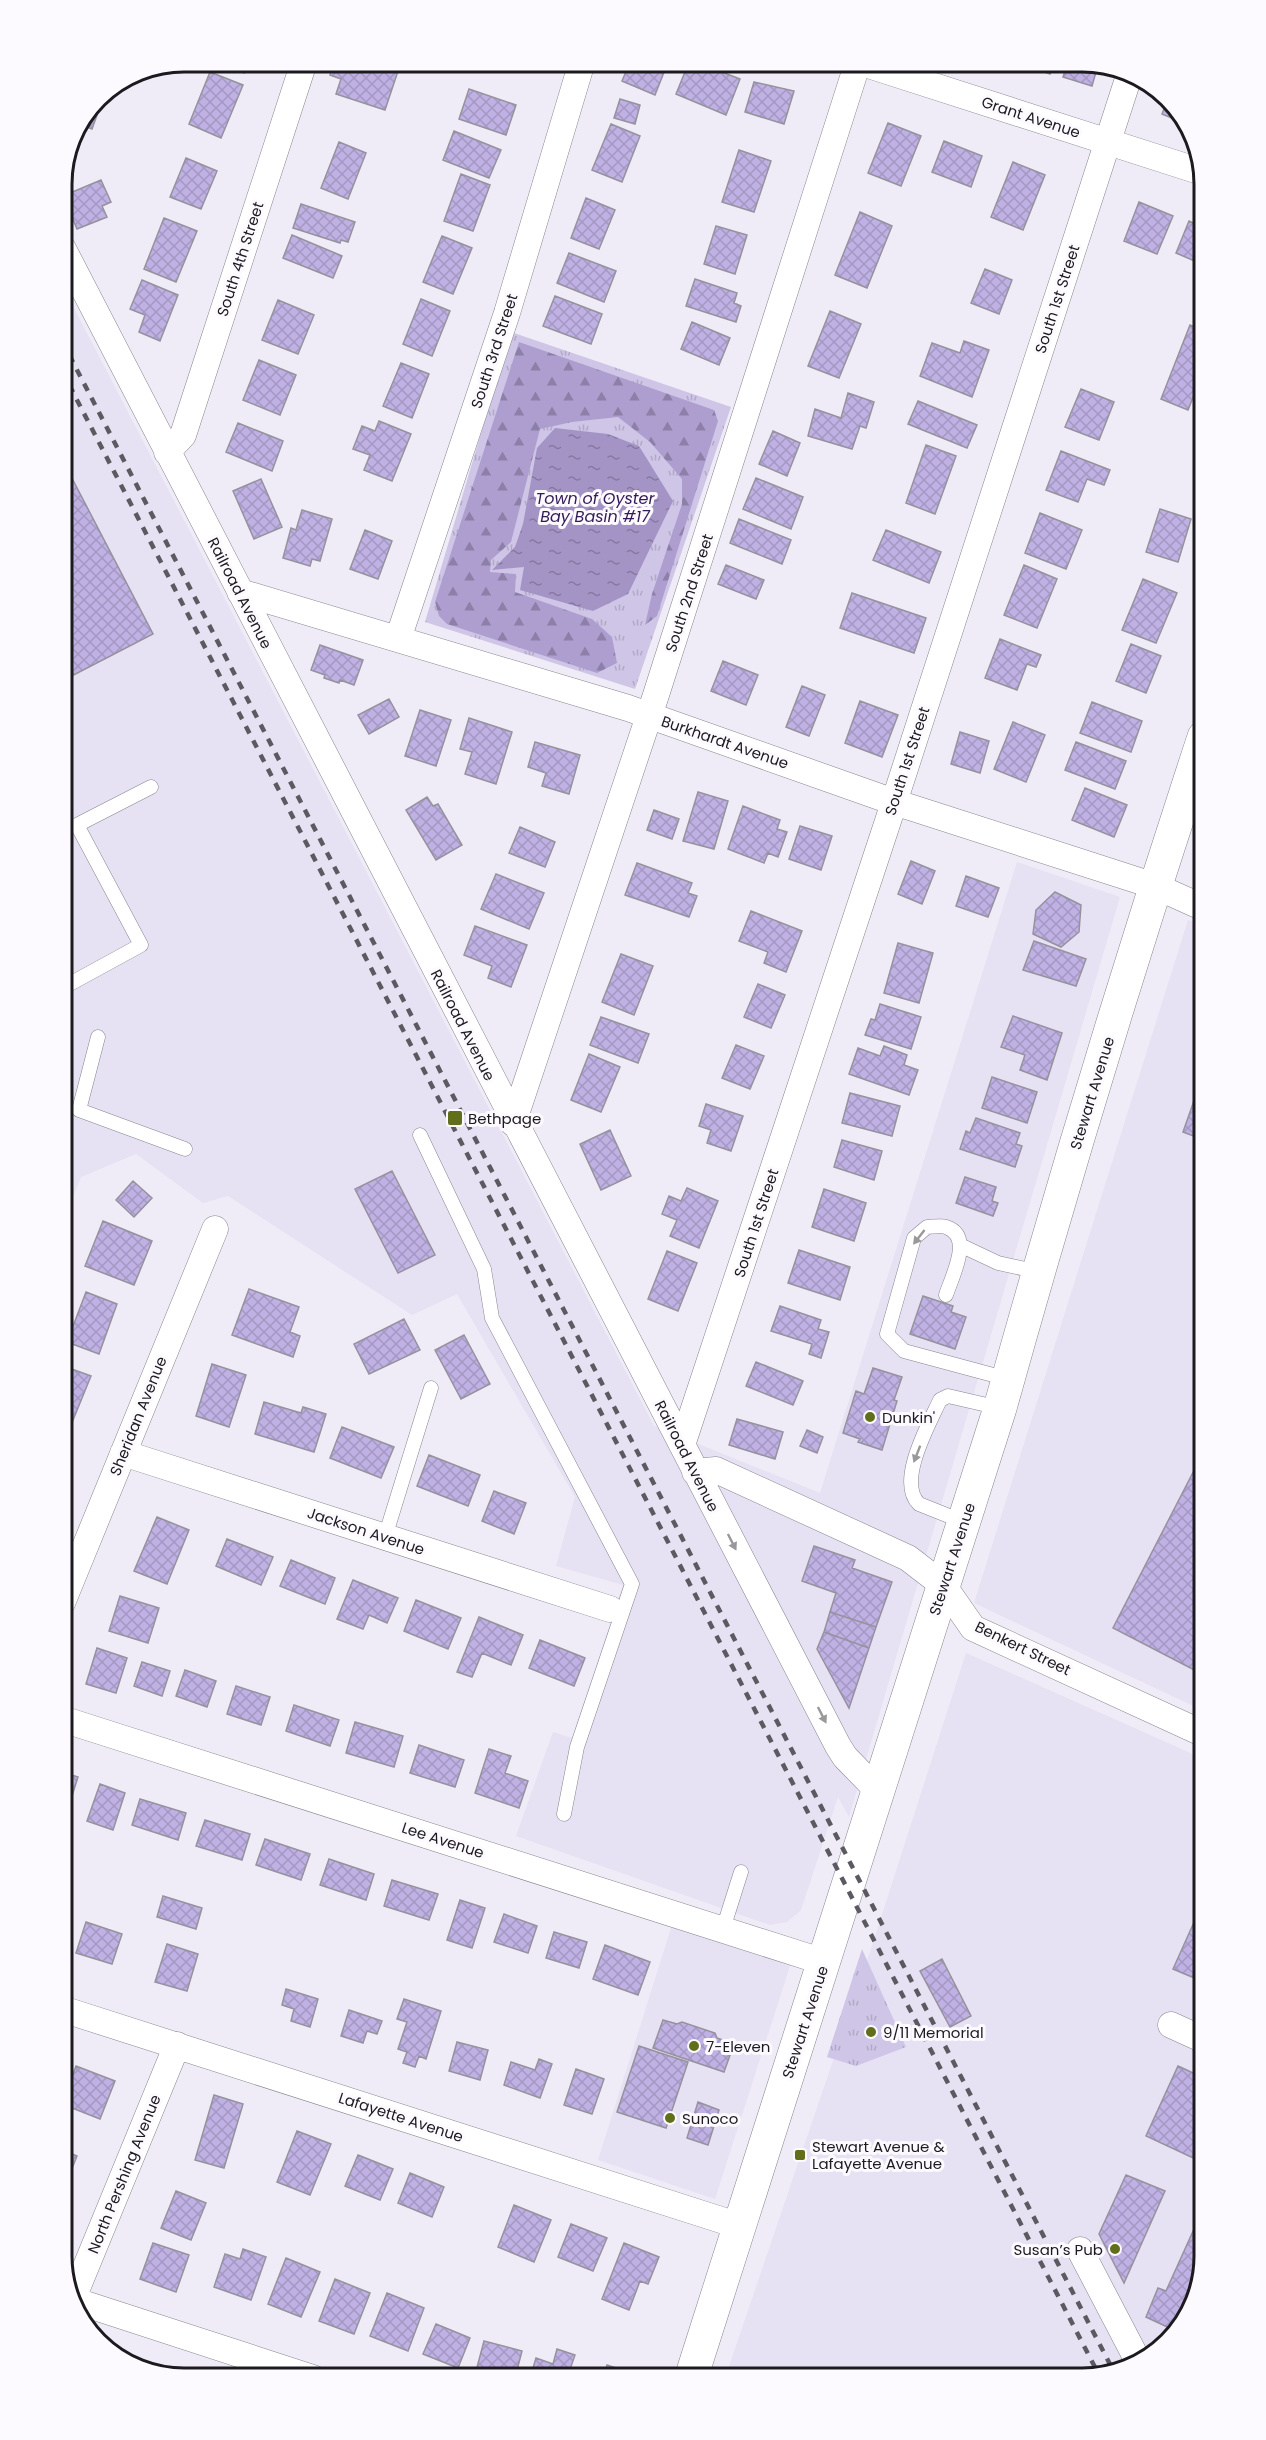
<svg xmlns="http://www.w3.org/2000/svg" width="1266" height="2440" font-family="Poppins,sans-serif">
	<defs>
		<pattern id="grass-tufts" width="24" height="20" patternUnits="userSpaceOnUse" patternTransform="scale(1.5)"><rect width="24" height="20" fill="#cfc5e7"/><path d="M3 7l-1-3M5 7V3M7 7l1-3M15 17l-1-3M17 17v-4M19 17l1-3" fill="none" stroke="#b1a9c6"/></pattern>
		<pattern id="forest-firs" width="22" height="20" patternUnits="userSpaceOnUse" patternTransform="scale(1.5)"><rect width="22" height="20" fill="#ae9ed0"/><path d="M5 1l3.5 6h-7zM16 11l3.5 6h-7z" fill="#8d80a8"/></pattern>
		<pattern id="water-ripples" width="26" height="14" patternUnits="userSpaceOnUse" patternTransform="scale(1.5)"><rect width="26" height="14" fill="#a494c6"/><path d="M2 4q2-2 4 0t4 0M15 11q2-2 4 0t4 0" fill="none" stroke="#8578a0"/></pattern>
		<pattern id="building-cross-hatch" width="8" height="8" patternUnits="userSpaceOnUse" patternTransform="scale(1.5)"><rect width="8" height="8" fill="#c0b1e4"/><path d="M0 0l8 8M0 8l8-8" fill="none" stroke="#a498c3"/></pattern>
	</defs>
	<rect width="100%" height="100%" fill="#efecf7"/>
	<path fill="#e6e1f3" d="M62,285L654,1426L820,1493L1017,862L1120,897L849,1817L838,1797L801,1910L787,1922L770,1925L516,1836L553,1732L572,1738L623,1585L556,1566L575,1497L457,1294L412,1315L228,1196L203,1203L136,1154L81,1177L62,1224Z
		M1188,920L1204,925V1711L974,1603Z
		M966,1653L1204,1759V2256L1184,2324L1128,2369L1082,2378H725L871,1949Z
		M672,1925L790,1966L715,2199L598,2160Z"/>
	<path fill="url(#grass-tufts)" d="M511,332L731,407L635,689L425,622Z
		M862,1949L906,2047L856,2066L827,2057Z"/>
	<path fill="url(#forest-firs)" d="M519,342L714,410L718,421L657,616L645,625L652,594L682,504V479L650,442L618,417L572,422L540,429L511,542L491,560L490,572L516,574L515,592L592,619L612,637L617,663L597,673L447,624L439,616L435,602Z"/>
	<path fill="url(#water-ripples)" d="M555,428L608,434L639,446L673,501L628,594L593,611L520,590L524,567L492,570L515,547L523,524L537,448Z"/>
	<path fill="url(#building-cross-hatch)" stroke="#95929d" stroke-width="1.5" d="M217,62H249L244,73Z
		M335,62H370L398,71L385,110L336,94L341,79L330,75Z
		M630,62H668L655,95L622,81Z
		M689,62H696L740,79L726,115L676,94Z
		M1023,62H1055L1050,74L1022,64Z
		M1068,62H1090L1098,65L1092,86L1063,77Z
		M210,72L243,85L221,138L189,124Z
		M754,82L794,91L784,124L745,112Z
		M469,89L516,105L506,135L459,119Z
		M105,93L92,129L79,124L98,97Z
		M620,99L640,105L635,124L614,118Z
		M1167,101L1184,123L1162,114Z
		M888,123L921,136L901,186L868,173Z
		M611,124L640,136L622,182L592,170Z
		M454,131L501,150L489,178L443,160Z
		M944,141L982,156L971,187L932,172Z
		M339,142L366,153L348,199L321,188Z
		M739,150L771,161L754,212L722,202Z
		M186,158L217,171L201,209L170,197Z
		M1013,162L1045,175L1023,230L991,217Z
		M461,174L490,185L473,231L444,221Z
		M101,180L111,202L102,206L107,217L77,229L63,196Z
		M586,198L615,210L599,249L571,238Z
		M1139,202L1173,216L1157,254L1124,241Z
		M301,204L355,222L348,242L341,240L340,243L293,228Z
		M860,212L892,226L867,288L835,275Z
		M164,218L197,231L176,282L144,269Z
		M1189,221L1204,228V265L1176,253Z
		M716,226L747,235L735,274L704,264Z
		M292,235L342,256L333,278L283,258Z
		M442,236L472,248L453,294L423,282Z
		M569,253L616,271L604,302L557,283Z
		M985,269L1012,280L999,314L971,303Z
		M695,279L737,293L734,303L741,306L736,322L686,306Z
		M142,280L178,295L160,341L139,332L145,315L130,309Z
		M555,296L602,314L591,344L543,326Z
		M421,299L450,311L432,356L403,344Z
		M278,300L314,315L298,354L262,340Z
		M830,311L861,324L839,378L808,366Z
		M692,322L730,338L719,365L681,349Z
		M1190,325L1204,331V382L1200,380L1188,410L1161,399Z
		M964,341L989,350L972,397L920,376L932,343L960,353Z
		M259,360L296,375L280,415L243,400Z
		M401,363L429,374L412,418L383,406Z
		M1081,389L1114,402L1099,440L1065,427Z
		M848,393L874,402L866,428L860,426L852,449L808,436L815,409L841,418Z
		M1204,396V425L1196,422Z
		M918,401L977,425L967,448L908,424Z
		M379,421L411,434L392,481L364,470L370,455L353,449L362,426L375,431Z
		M238,423L283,441L272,471L226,452Z
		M773,431L800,443L787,476L759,464Z
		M926,445L956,456L935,514L906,503Z
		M1061,451L1110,470L1104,485L1087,479L1078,502L1046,490Z
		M62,459L153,634L62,681Z
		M756,478L803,497L791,529L743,509Z
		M261,479L282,527L254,539L233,491Z
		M1160,509L1191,519L1178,562L1146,552Z
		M302,510L332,519L320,561L312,559L310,566L283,558L291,528L296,530Z
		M1040,513L1082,530L1066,569L1025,553Z
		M739,519L791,540L782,564L730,543Z
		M365,530L392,541L378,579L350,569Z
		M886,530L941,552L929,583L873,560Z
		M726,565L764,580L756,599L718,584Z
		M1024,565L1057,579L1037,628L1004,615Z
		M1143,579L1177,593L1156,643L1122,630Z
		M852,593L926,618L914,653L840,628Z
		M1000,639L1041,655L1036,667L1027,664L1017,690L985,678Z
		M1131,644L1161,656L1146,693L1116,681Z
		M320,645L363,660L354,685L340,680L339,683L324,678L325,675L311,670Z
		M723,661L758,675L746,705L711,691Z
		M802,686L825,695L809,736L786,727Z
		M389,699L399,717L369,734L358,715Z
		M860,701L898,715L882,757L845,743Z
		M1092,702L1142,721L1131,752L1080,733Z
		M420,710L451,720L436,766L405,756Z
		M469,718L512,732L496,784L465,774L472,752L460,749Z
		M1013,722L1045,735L1026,782L994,769Z
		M960,732L989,741L980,773L951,764Z
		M535,742L580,755L569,794L542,786L546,773L528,767Z
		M1076,742L1126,761L1115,789L1065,770Z
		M1085,788L1127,805L1114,837L1072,820Z
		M698,792L728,801L714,849L683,841Z
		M427,797L433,806L438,804L462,845L436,860L406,810Z
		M743,806L780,820L777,829L787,832L778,857L768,853L764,863L728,849Z
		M654,810L679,819L672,839L647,830Z
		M800,826L832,836L821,870L789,859Z
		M520,827L555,842L545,867L509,853Z
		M911,861L935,871L922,904L898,894Z
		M637,863L692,883L688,893L697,896L689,917L625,895Z
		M496,874L544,893L529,929L481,909Z
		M966,876L999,888L988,917L956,906Z
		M1055,892L1081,905L1079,932L1061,947L1033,934L1036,910Z
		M751,911L802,931L786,972L764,963L768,952L739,941Z
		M475,926L527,945L511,987L488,978L492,966L464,955Z
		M1034,941L1086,959L1076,986L1023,970Z
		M898,943L933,953L919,1003L884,993Z
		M621,954L653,966L634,1015L602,1002Z
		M758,984L785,995L771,1028L744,1017Z
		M880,1004L921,1017L911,1049L865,1035L871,1019L875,1020Z
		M1013,1016L1062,1033L1047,1080L1020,1070L1025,1055L1001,1047Z
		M601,1017L649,1034L638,1063L590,1045Z
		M736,1045L764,1056L750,1089L722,1078Z
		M884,1046L907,1055L904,1065L918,1070L909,1095L849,1074L858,1048L880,1056Z
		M589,1054L620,1067L601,1112L571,1100Z
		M1204,1072V1140L1183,1132Z
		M992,1077L1037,1092L1027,1123L982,1108Z
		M850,1093L900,1106L892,1136L842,1123Z
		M706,1104L743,1116L731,1151L707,1143L711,1130L699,1126Z
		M976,1118L1020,1133L1016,1144L1022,1146L1015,1167L960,1149L966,1131L970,1133Z
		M610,1130L631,1176L601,1190L580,1144Z
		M842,1140L882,1151L874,1180L834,1167Z
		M392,1171L435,1255L398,1273L355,1189Z
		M965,1177L996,1187L992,1201L998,1203L993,1216L956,1203Z
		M133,1181L152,1198L134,1217L116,1200Z
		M687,1188L718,1201L699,1248L670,1236L677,1220L662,1214L669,1196L681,1201Z
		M824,1189L866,1203L854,1241L812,1227Z
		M103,1221L152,1241L134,1285L85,1266Z
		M799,1250L850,1267L840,1300L788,1283Z
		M667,1251L697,1263L678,1311L648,1299Z
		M249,1289L299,1307L290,1332L300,1336L293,1357L232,1335Z
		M86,1292L117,1304L99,1354L67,1342Z
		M923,1296L953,1306L951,1312L966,1317L955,1349L910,1334Z
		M780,1306L821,1320L818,1329L829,1332L821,1358L809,1354L812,1344L771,1331Z
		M404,1319L420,1350L369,1374L354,1344Z
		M464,1335L490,1384L461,1399L435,1350Z
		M756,1362L803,1381L793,1405L746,1386Z
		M212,1364L246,1375L229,1427L196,1416Z
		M69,1368L91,1376L71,1425L62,1421V1375L66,1376Z
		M873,1368L902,1377L894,1400L897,1401L882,1450L858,1442L860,1439L843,1433L856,1391L864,1394Z
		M264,1402L301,1413L303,1407L326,1414L314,1452L255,1434Z
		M737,1419L783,1432L775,1459L729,1445Z
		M342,1427L394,1447L381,1478L330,1458Z
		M807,1430L823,1437L817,1453L800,1446Z
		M1204,1451V1675L1113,1628Z
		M429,1455L480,1475L468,1506L417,1486Z
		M494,1491L526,1503L514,1534L482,1521Z
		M157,1517L189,1530L167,1584L134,1571Z
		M227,1539L273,1557L261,1585L216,1566Z
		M814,1546L855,1560L852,1568L892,1582L876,1627L830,1612L836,1593L802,1581Z
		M291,1560L335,1578L325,1604L280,1586Z
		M353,1580L398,1598L387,1623L369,1615L363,1629L337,1619Z
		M120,1596L159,1608L148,1643L109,1631Z
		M416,1600L461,1618L448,1649L404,1631Z
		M830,1612L876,1627L869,1648L824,1632Z
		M479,1617L523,1635L511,1665L482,1653L472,1677L457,1672Z
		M824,1632L869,1648L849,1708L817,1649Z
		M540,1640L585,1658L574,1686L529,1668Z
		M97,1648L127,1658L116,1693L86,1684Z
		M142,1662L170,1671L162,1696L134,1686Z
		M185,1670L216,1681L207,1707L176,1696Z
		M236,1686L270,1697L261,1725L227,1714Z
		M294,1705L339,1720L330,1746L286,1731Z
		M355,1722L403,1736L394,1767L346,1753Z
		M419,1745L464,1760L455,1787L410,1773Z
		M489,1749L511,1756L505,1773L528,1781L519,1808L475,1793Z
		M62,1772L78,1777L66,1815L62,1814Z
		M100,1784L125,1793L113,1830L87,1821Z
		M140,1799L186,1813L178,1840L132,1825Z
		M205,1820L250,1834L242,1860L196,1846Z
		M265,1839L310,1854L301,1880L256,1865Z
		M329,1859L374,1874L366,1900L320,1885Z
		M392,1880L438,1894L429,1920L384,1906Z
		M163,1896L202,1908L196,1929L157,1917Z
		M460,1900L485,1908L472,1948L447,1940Z
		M1204,1900V1982L1173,1969Z
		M504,1914L537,1926L528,1953L494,1942Z
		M86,1922L122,1934L112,1964L76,1953Z
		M554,1932L587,1942L579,1968L546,1958Z
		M167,1944L198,1954L187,1991L155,1982Z
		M605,1945L650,1962L638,1995L593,1979Z
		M942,1959L971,2016L950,2027L920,1971Z
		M286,1989L318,1999L310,2027L291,2021L294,2009L282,2005Z
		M404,1999L441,2011L426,2059L419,2056L415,2067L403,2063L407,2052L398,2049L407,2022L397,2019Z
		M349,2010L382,2021L377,2034L367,2031L363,2043L341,2036Z
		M663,2020L677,2024L682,2022L715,2033L717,2038L734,2044L724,2072L653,2048Z
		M457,2042L488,2050L480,2080L449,2071Z
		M639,2046L688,2062L666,2128L617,2112Z
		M539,2059L552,2064L540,2098L504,2085L511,2062L535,2070Z
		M76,2066L115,2081L100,2119L62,2104Z
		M1178,2066L1204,2078V2163L1146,2136Z
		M576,2069L604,2079L592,2114L564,2105Z
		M214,2095L243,2104L224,2168L195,2160Z
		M698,2102L719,2110L708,2145L687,2138Z
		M297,2131L331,2144L310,2195L277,2182Z
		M62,2150L77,2156L65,2186L62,2185Z
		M358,2155L393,2169L380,2200L345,2186Z
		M410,2173L444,2187L432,2217L398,2203Z
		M1126,2175L1165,2191L1124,2283L1099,2234Z
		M176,2191L206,2203L191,2240L161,2228Z
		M514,2205L551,2220L534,2262L498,2247Z
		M571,2224L607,2238L593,2271L558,2257Z
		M1194,2229L1204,2234V2256L1184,2324L1176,2331L1146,2317L1158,2288L1166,2291Z
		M153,2243L189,2255L176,2292L140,2279Z
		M624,2243L659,2257L648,2284L640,2281L629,2310L602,2299Z
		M243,2249L266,2257L251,2300L214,2287L225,2254L240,2259Z
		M286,2258L320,2272L301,2317L268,2304Z
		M335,2279L370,2293L354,2334L319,2321Z
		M387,2293L424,2308L408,2351L370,2336Z
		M436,2324L470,2338L458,2368L423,2354Z
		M484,2341L522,2351L515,2378H488L475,2375Z
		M111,2349L151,2365L150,2368L110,2353Z
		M557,2349L575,2355L567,2378H530L536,2358L553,2364Z
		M607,2365L625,2371L622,2378H603Z"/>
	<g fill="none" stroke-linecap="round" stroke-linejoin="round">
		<defs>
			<path id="lane" d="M62,1006L66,986L141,945L77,825L151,787
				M98,1037L79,1110L185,1149
				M420,1135L484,1269L492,1318L632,1584L577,1747L564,1814
				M962,1246L998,1263L1039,1272
				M946,1295C952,1276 974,1236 946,1227C941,1225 933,1227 927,1227L914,1238L887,1334L904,1351L1008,1379
				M964,1522L919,1504C896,1482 929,1424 940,1400L948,1396L1000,1408
				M385,1537L431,1388
				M723,1929L741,1872"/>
			<path id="street" d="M859,62L1202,172
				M62,247L838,1746L845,1757L879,1792
				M167,452L183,435L304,62
				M240,592L628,708L894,802L1155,886L1204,908
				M398,639L507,313L582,62
				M513,1123L655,698L858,62
				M682,1445L888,821L1129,76
				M123,1453L610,1609
				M695,1472L716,1470L908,1558L943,1585L973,1628L1204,1734
				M62,1603L215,1229
				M62,1719L824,1962
				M62,2009L740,2226
				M1171,2025L1204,2040
				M1080,2250L1138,2361
				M73,2300L313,2378
				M71,2303L177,2045"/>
			<path id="secondary" d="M691,2378L1000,1408C1063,1182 1131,958 1204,737"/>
		</defs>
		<use href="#lane" stroke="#88858f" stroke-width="15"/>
		<use href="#street" stroke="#88858f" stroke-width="27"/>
		<use href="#secondary" stroke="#88858f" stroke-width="34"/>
		<use href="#lane" stroke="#fff" stroke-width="14"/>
		<use href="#street" stroke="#fff" stroke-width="26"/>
		<use href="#secondary" stroke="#fff" stroke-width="33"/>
		<path stroke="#5c5a60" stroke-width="4.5" stroke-dasharray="8 8" stroke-linecap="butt" d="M62,341L1114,2372
			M62,371L1099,2375"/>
	</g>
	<defs><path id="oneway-solid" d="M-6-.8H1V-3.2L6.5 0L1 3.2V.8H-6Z" transform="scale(1.5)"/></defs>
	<g fill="#99989a">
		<use href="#oneway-solid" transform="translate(919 1237) rotate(128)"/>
		<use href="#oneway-solid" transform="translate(917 1454) rotate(111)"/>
		<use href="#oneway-solid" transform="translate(732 1542) rotate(63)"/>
		<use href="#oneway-solid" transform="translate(822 1715) rotate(63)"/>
	</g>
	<g fill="#616f1b" stroke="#fcfaff" stroke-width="2">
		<rect x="447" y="1110" width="16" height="16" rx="3"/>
		<circle cx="870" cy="1417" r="6"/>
		<circle cx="871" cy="2032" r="6"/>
		<circle cx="694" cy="2046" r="6"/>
		<circle cx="670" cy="2118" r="6"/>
		<rect x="794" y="2149" width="12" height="12" rx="3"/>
		<circle cx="1115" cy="2249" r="6"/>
	</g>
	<g text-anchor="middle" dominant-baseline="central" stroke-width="6" stroke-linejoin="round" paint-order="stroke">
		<g font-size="15" fill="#1c1a1e" stroke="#fcfaff">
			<text transform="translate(1031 117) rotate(18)">Grant Avenue</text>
			<text transform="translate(240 259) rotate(-72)">South 4th Street</text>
			<text transform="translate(1057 299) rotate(-72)">South 1st Street</text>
			<text transform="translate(494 351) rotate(-72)">South 3rd Street</text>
			<text transform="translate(240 593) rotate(63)">Railroad Avenue</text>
			<text transform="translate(689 593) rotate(-72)">South 2nd Street</text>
			<text transform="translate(725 742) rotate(19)">Burkhardt Avenue</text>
			<text transform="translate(907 761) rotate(-72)">South 1st Street</text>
			<text transform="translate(463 1025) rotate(63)">Railroad Avenue</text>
			<text transform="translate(1092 1093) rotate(-73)">Stewart Avenue</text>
			<text transform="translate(756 1223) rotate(-72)">South 1st Street</text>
			<text transform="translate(138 1416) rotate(-68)">Sheridan Avenue</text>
			<text transform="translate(687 1456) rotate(63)">Railroad Avenue</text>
			<text transform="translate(366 1531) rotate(18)">Jackson Avenue</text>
			<text transform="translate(952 1559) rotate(-72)">Stewart Avenue</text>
			<text transform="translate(1023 1648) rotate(26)">Benkert Street</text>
			<text transform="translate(443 1840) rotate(18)">Lee Avenue</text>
			<text transform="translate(805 2022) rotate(-72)">Stewart Avenue</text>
			<text transform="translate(401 2117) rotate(18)">Lafayette Avenue</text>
			<text transform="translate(124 2174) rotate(-68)">North Pershing Avenue</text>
		</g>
		<g font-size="15" fill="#1c1a1e" stroke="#fcfaff" text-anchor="start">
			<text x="468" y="1118">Bethpage</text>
			<text x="882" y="1417">Dunkin'</text>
			<text x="883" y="2032">9/11 Memorial</text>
			<text x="706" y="2046">7-Eleven</text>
			<text x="682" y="2118">Sunoco</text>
			<text x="812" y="2146">Stewart Avenue &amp;<tspan x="812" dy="17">Lafayette Avenue</tspan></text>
			<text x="1103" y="2249" text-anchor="end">Susan’s Pub</text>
		</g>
		<g font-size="16" font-style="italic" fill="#331a56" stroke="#fcfaff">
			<text x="595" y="498">Town of Oyster<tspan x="595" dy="18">Bay Basin #17</tspan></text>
		</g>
	</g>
	<path d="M0 0H1266V2440H0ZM184 72H1082A112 112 0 0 1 1194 184V2256A112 112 0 0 1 1082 2368H184A112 112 0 0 1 72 2256V184A112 112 0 0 1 184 72Z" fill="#fcfaff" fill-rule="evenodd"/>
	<path fill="none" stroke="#1c1a1e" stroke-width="3" d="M184 72H1082A112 112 0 0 1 1194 184V2256A112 112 0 0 1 1082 2368H184A112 112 0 0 1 72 2256V184A112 112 0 0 1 184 72Z"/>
</svg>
